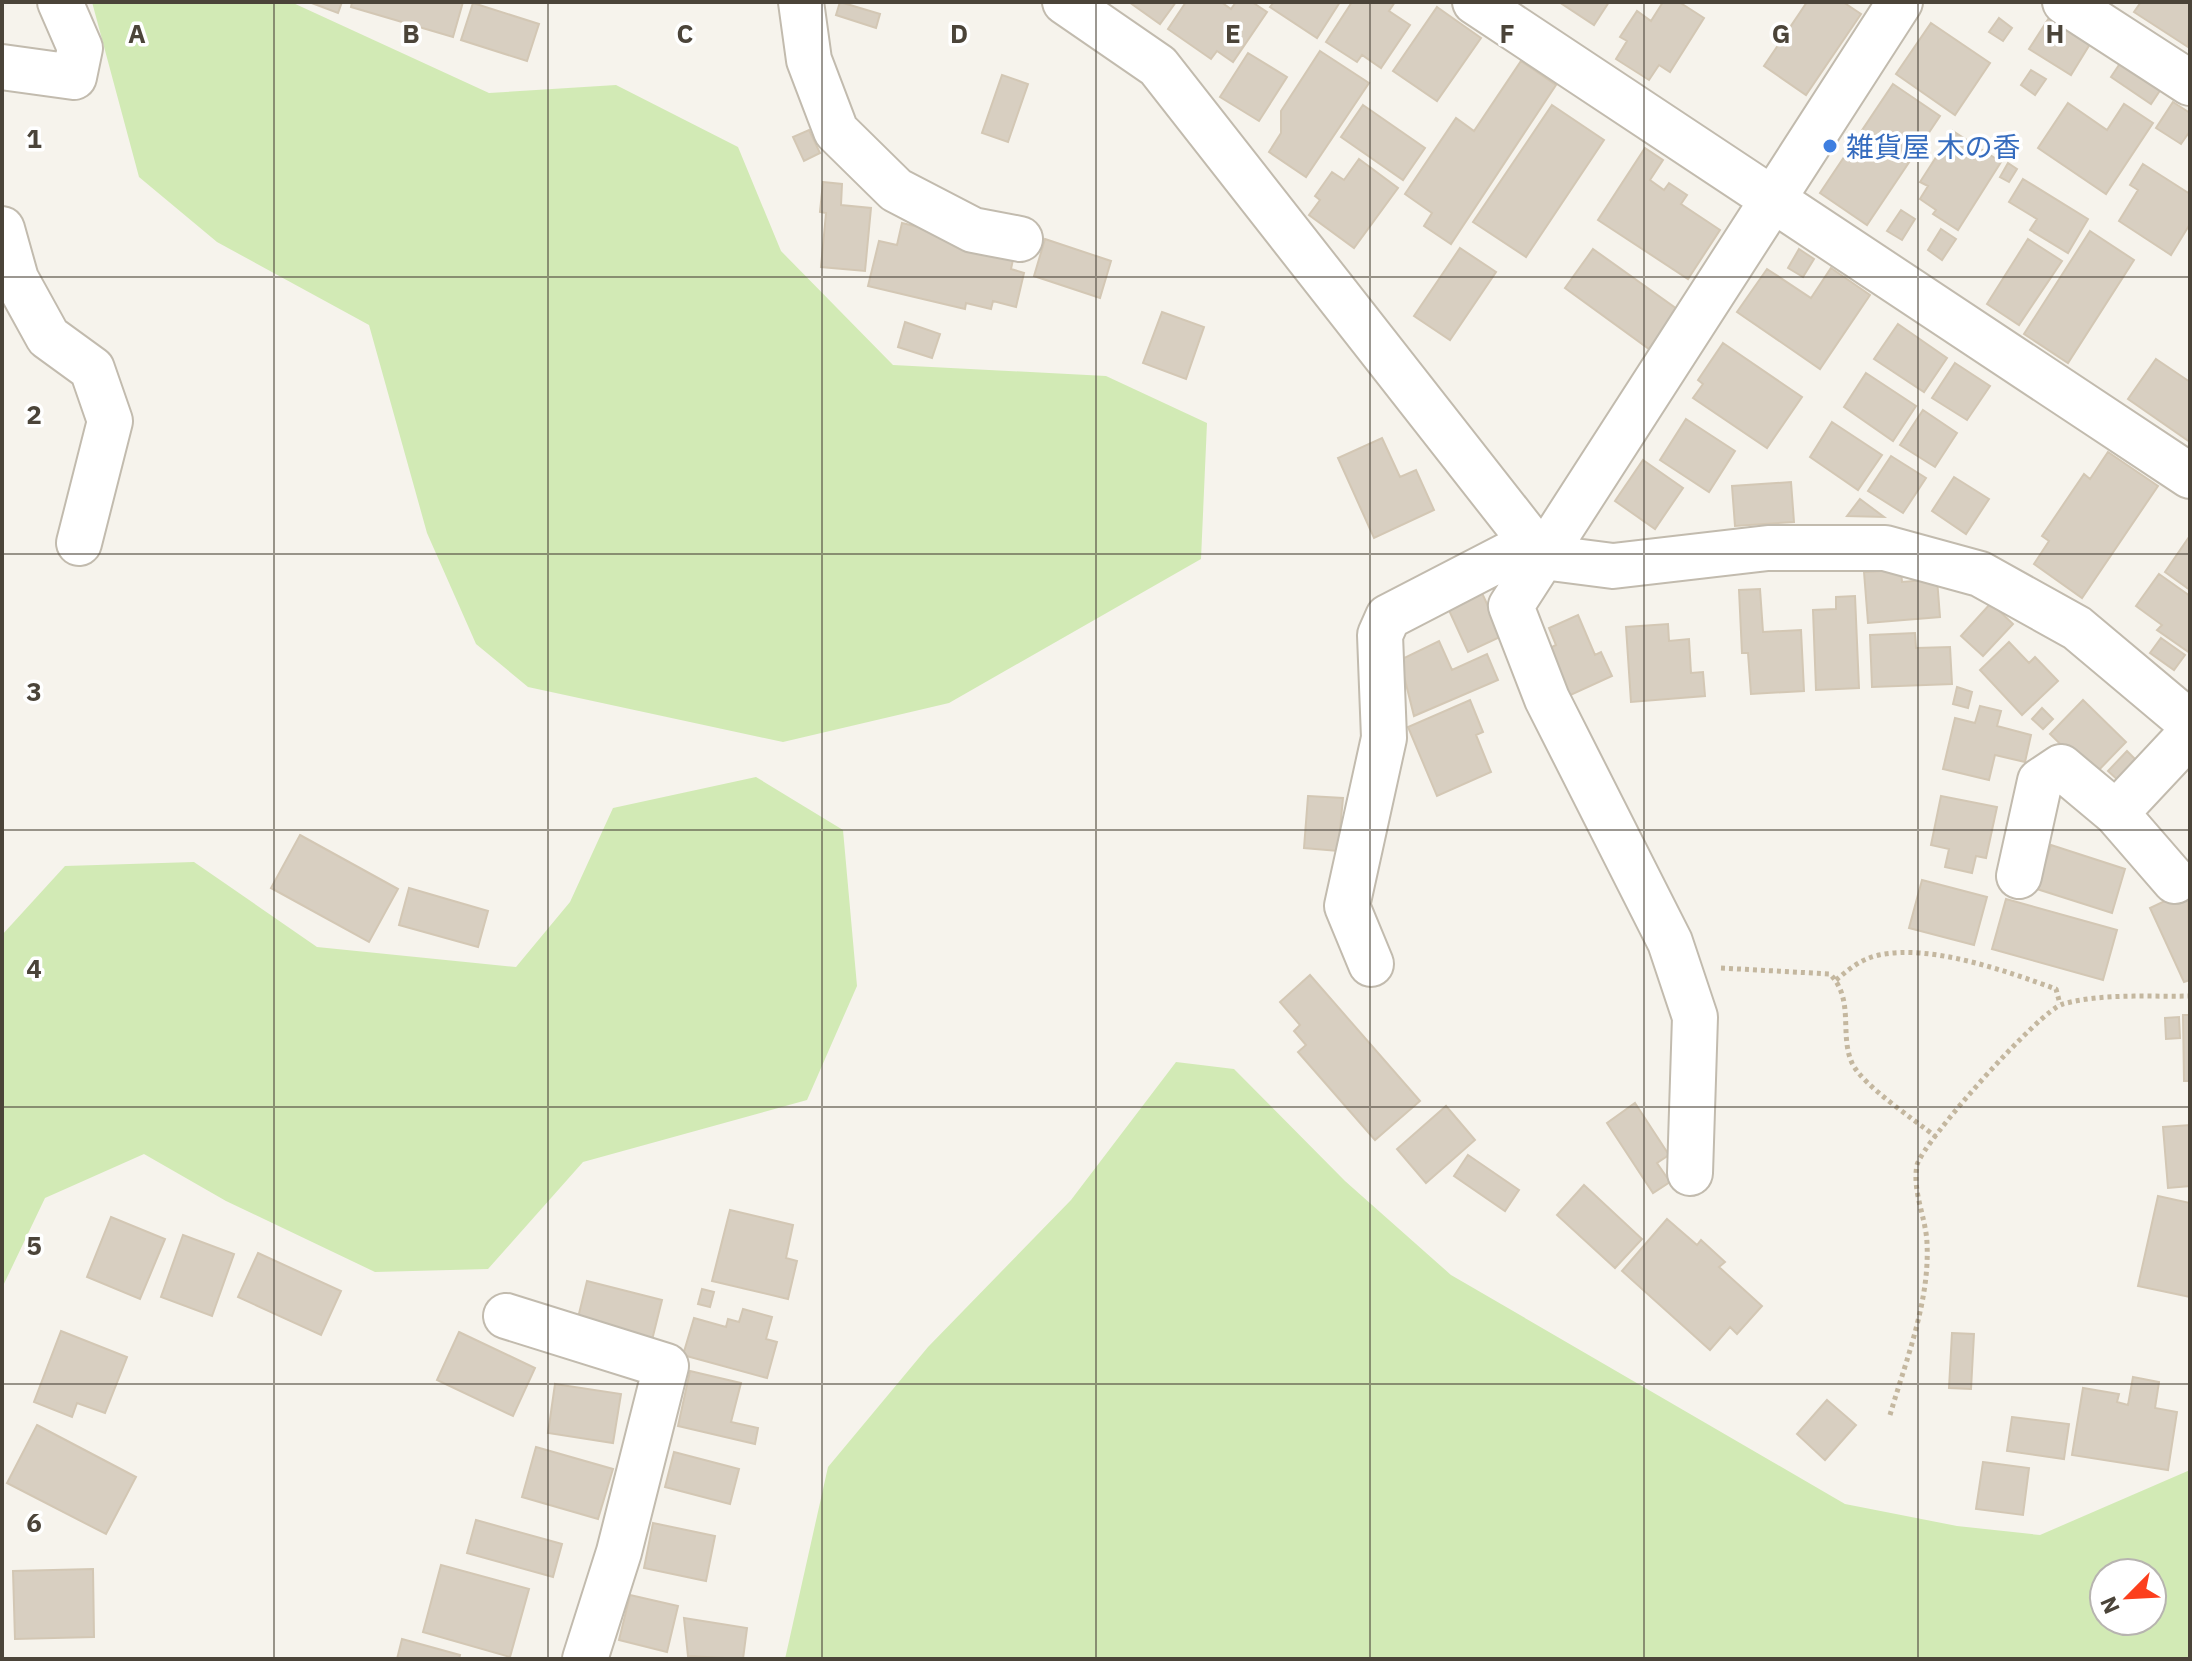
<svg xmlns="http://www.w3.org/2000/svg" width="2192" height="1661" font-family="'IBM Plex Sans','Noto Sans JP',sans-serif">
	<rect width="100%" height="100%" fill="#f6f3ec"/>
	<path fill="#d2eab5" fill-rule="evenodd" d="M92,2H291L489,93L616,85L738,147L781,251L893,365L1106,376L1207,423L1201,559L949,703L783,742L528,687L476,644L427,533L369,325L217,242L139,177Z
		M756,777L843,830L857,986L807,1100L583,1162L488,1269L375,1272L226,1201L144,1154L45,1198L2,1288V935L65,866L194,862L317,947L516,967L570,902L613,808Z
		M1176,1062L1234,1069L1345,1181L1451,1275L1845,1504L1957,1526L2040,1535L2190,1470V1659H785L828,1467L928,1347L1071,1200ZM2104,1573H2152V1621H2104Z"/>
	<path fill="#d8cfc1" stroke="#d3c7b4" stroke-width="2" d="M309,2H342L338,13Z
		M352,2H463L453,37L351,7Z
		M840,2L880,14L876,28L836,15Z
		M1129,2H1176L1160,24Z
		M1186,2H1221L1231,9L1236,2H1252L1267,12L1233,62L1217,51L1211,59L1168,29Z
		M1274,2H1340L1317,38L1270,7Z
		M1352,2H1395L1389,11L1410,25L1381,68L1362,55L1357,62L1326,42Z
		M1559,2H1609L1594,25Z
		M1663,2H1679L1704,18L1670,72L1659,65L1649,80L1616,59L1627,41L1620,37L1637,11L1651,21Z
		M1807,2H1843L1861,14L1806,95L1764,66Z
		M2141,2H2190L2188,47L2134,12Z
		M473,3L539,24L527,61L461,40Z
		M1437,7L1481,38L1437,101L1393,71Z
		M1999,18L2012,28L2003,41L1989,32Z
		M2049,18L2090,44L2071,75L2029,49Z
		M1931,23L1990,63L1955,115L1896,74Z
		M1320,51L1369,83L1306,177L1269,152L1281,133V111Z
		M1248,53L1287,77L1259,121L1220,97Z
		M1521,61L1556,85L1451,244L1424,226L1432,213L1405,194L1456,118L1474,131Z
		M2121,62L2161,89L2151,104L2111,77Z
		M2031,70L2046,79L2035,95L2021,85Z
		M1002,75L1028,84L1008,142L982,133Z
		M1893,84L1940,116L1867,225L1820,193Z
		M2173,102L2190,113V131L2181,144L2156,128Z
		M2068,103L2107,130L2124,104L2153,123L2106,194L2038,148Z
		M1363,105L1425,148L1403,180L1341,137Z
		M1552,105L1604,140L1526,257L1473,222Z
		M809,130L820,153L804,161L793,137Z
		M1953,131L2001,162L1958,230L1933,214L1936,210L1920,199L1928,186L1920,182Z
		M1645,148L1663,160L1650,180L1664,190L1669,183L1687,195L1681,204L1720,230L1688,279L1598,220Z
		M1359,159L1398,188L1354,248L1309,215L1320,200L1315,196L1332,172L1344,180Z
		M2008,163L2017,169L2009,182L2000,177Z
		M2143,164L2190,194V224L2171,255L2119,221L2138,190L2130,185Z
		M2023,179L2088,219L2068,253L2030,230L2037,219L2009,202Z
		M823,182L842,184L841,205L871,208L865,271L821,267L826,213L820,212Z
		M1901,210L1915,219L1902,240L1887,231Z
		M902,223L1015,250L1011,269L1024,273L1016,307L993,301L991,309L966,303L965,309L868,286L879,241L897,245Z
		M1941,229L1956,239L1942,260L1928,250Z
		M2090,231L2134,260L2068,363L2024,334Z
		M1045,239L1111,261L1100,298L1034,276Z
		M2028,239L2062,261L2019,325L1987,304Z
		M1460,248L1496,272L1450,340L1414,316Z
		M1593,249L1677,309L1649,349L1565,288Z
		M1799,249L1814,259L1803,277L1788,268Z
		M1831,268L1870,295L1820,369L1737,312L1767,269L1811,298Z
		M1162,312L1204,327L1186,379L1143,363Z
		M905,322L940,334L932,358L898,347Z
		M1898,324L1947,358L1924,392L1874,359Z
		M1723,343L1802,397L1767,448L1693,398L1703,384L1698,380Z
		M2156,359L2190,382V442L2128,399Z
		M1955,363L1990,386L1967,420L1932,398Z
		M1866,373L1916,406L1893,441L1844,407Z
		M1923,410L1957,433L1935,467L1900,445Z
		M1686,419L1735,451L1709,492L1660,460Z
		M1832,422L1882,455L1858,490L1810,457Z
		M1382,438L1400,477L1416,470L1434,510L1374,538L1338,458Z
		M2108,452L2158,486L2082,598L2034,564L2049,541L2042,536L2084,474L2090,479Z
		M1891,456L1926,478L1903,513L1868,491Z
		M1643,460L1683,488L1655,529L1615,501Z
		M1954,477L1989,499L1966,534L1932,511Z
		M1791,482L1794,522L1735,526L1732,486Z
		M1860,499L1884,517L1847,516Z
		M2189,537L2190,538V590L2165,572Z
		M1901,570L1902,582L1937,579L1940,617L1868,623L1864,572Z
		M2159,574L2190,596V653L2157,630L2162,625L2136,606Z
		M1760,589L1763,632L1801,630L1804,691L1751,694L1748,653H1742L1739,590Z
		M1481,591L1502,636L1468,652L1447,606Z
		M1855,596L1859,688L1816,690L1813,610L1836,609V597Z
		M1991,603L2013,624L1983,656L1961,636Z
		M1578,615L1595,655L1601,652L1612,676L1564,698L1544,651L1556,645L1549,628Z
		M1668,624L1669,641L1689,639L1691,673L1703,672L1705,696L1631,702L1626,627Z
		M1915,633L1916,648L1950,647L1952,684L1872,687L1870,635Z
		M2161,638L2185,655L2174,670L2150,653Z
		M1439,641L1452,670L1487,654L1498,680L1414,716L1400,660Z
		M2009,642L2029,663L2035,657L2058,681L2022,715L1980,670Z
		M1957,687L1972,692L1968,708L1953,704Z
		M1470,700L1483,732L1476,735L1491,772L1437,796L1408,727Z
		M2083,700L2126,742L2093,776L2050,734Z
		M1980,706L2001,711L1997,726L2031,735L2025,762L1995,755L1989,780L1943,769L1955,718L1975,723Z
		M2042,708L2053,719L2043,729L2032,719Z
		M2127,751L2139,763L2120,782L2108,771Z
		M1308,796L1343,798L1338,851L1304,848Z
		M1941,796L1997,807L1986,858L1976,856L1972,873L1945,867L1949,849L1931,845Z
		M300,835L398,889L369,942L271,888Z
		M2051,845L2125,869L2112,913L2037,889Z
		M1922,880L1987,897L1974,945L1909,928Z
		M409,888L488,911L478,947L399,925Z
		M2188,890L2190,980L2184,982L2150,908Z
		M2006,899L2117,930L2103,980L1992,949Z
		M1310,975L1420,1101L1375,1140L1298,1052L1306,1045L1294,1031L1300,1025L1280,1002Z
		M2183,1015H2190V1081H2184Z
		M2179,1017L2180,1038L2166,1039L2165,1018Z
		M1635,1103L1669,1155L1657,1163L1670,1182L1653,1193L1607,1123Z
		M1446,1106L1475,1140L1426,1183L1397,1149Z
		M2190,1125V1186L2168,1188L2163,1127Z
		M1468,1155L1519,1190L1505,1211L1454,1176Z
		M1584,1185L1642,1239L1615,1268L1557,1215Z
		M2158,1196L2190,1203V1297L2138,1286Z
		M730,1210L793,1225L786,1258L797,1261L788,1299L712,1281Z
		M111,1217L165,1239L140,1299L87,1277Z
		M1667,1219L1697,1245L1701,1240L1725,1262L1719,1267L1762,1306L1737,1334L1730,1327L1710,1350L1622,1271Z
		M183,1235L234,1254L212,1316L161,1297Z
		M258,1253L341,1291L321,1335L238,1297Z
		M587,1281L662,1300L650,1348L575,1330Z
		M702,1289L714,1292L710,1307L698,1304Z
		M743,1309L772,1317L766,1339L777,1342L767,1378L683,1355L694,1318L726,1327L728,1319L739,1322Z
		M61,1331L127,1357L105,1413L77,1403L72,1417L34,1402Z
		M459,1332L535,1368L513,1416L437,1380Z
		M1952,1333L1974,1334L1971,1389L1949,1388Z
		M690,1371L741,1383L731,1422L758,1428L755,1444L678,1426Z
		M2133,1377L2159,1382L2155,1408L2177,1412L2168,1470L2072,1455L2083,1388L2119,1394L2117,1402L2128,1405Z
		M555,1384L621,1394L613,1443L548,1433Z
		M1827,1400L1856,1425L1825,1460L1797,1434Z
		M2012,1417L2069,1424L2064,1459L2007,1451Z
		M37,1425L136,1477L106,1534L7,1483Z
		M536,1447L613,1469L598,1519L522,1497Z
		M674,1452L739,1469L730,1504L665,1487Z
		M1983,1462L2029,1468L2023,1515L1976,1509Z
		M476,1520L562,1544L553,1577L467,1553Z
		M653,1523L715,1536L706,1581L644,1568Z
		M441,1565L529,1589L510,1657L423,1632Z
		M93,1569L94,1637L15,1639L13,1571Z
		M630,1595L678,1606L667,1652L619,1640Z
		M684,1618L747,1628L743,1659L688,1656Z
		M402,1639L460,1655L459,1659H397Z"/>
	<g fill="none" stroke-linecap="round" stroke-linejoin="round">
		<defs>
			<path id="minor" d="M801,2L809,60L836,131L896,190L973,230L1020,239
				M1065,2L1158,66L1543,557L1613,566L1768,548H1885L1980,574L2077,628L2190,723
				M1475,2L2190,476
				M2065,2L2190,83
				M2,67L74,77L80,48L60,2
				M2,229L16,279L48,337L92,369L110,421L79,543
				M2116,813L2190,734
				M2019,876L2040,781L2061,767L2116,813L2175,881
				M1371,964L1347,906L1384,738L1380,635L1388,617L1531,543
				M1690,1173L1695,1017L1670,942L1547,699L1511,606L1900,2
				M506,1316L666,1366L619,1552L585,1659"/>
		</defs>
		<use href="#minor" stroke="#c2bbae" stroke-width="48"/>
		<path stroke="#c4b79f" stroke-width="5" stroke-dasharray="4 4" stroke-linecap="butt" d="M1721,968L1830,974C1855,1000 1839,1034 1852,1063C1863,1086 1915,1120 1936,1137
			M1836,980C1849,969 1861,959 1879,955C1931,944 2006,971 2056,989L2060,1004
			M1890,1415C1906,1360 1930,1301 1927,1243C1926,1218 1912,1191 1917,1165C1923,1142 2040,1010 2063,1004C2102,993 2149,997 2190,996"/>
		<use href="#minor" stroke="#fff" stroke-width="44"/>
	</g>
	<path fill="none" stroke="#4b4439" stroke-width="2" stroke-opacity="0.55" d="M274,2V1659M548,2V1659M822,2V1659M1096,2V1659M1370,2V1659M1644,2V1659M1918,2V1659M2,277H2190M2,554H2190M2,830H2190M2,1107H2190M2,1384H2190"/>
	<circle fill="#3f7fe0" stroke="#fff" stroke-width="3" cx="1830" cy="146" r="8"/>
	<g text-anchor="middle" dominant-baseline="central" stroke-width="7" stroke-linejoin="round" paint-order="stroke">
		<g font-size="28" fill="#366cbe" stroke="#fff" text-anchor="start">
			<text x="1846" y="146">雑貨屋 木の香</text>
		</g>
	</g>
	<g font-size="26" text-anchor="middle" font-weight="bold" fill="#4b4439" stroke="#fff" stroke-width="7" stroke-linejoin="round" paint-order="stroke">
		<text x="137" y="43">A</text>
		<text x="411" y="43">B</text>
		<text x="685" y="43">C</text>
		<text x="959" y="43">D</text>
		<text x="1233" y="43">E</text>
		<text x="1507" y="43">F</text>
		<text x="1781" y="43">G</text>
		<text x="2055" y="43">H</text>
		<text x="34" y="148">1</text>
		<text x="34" y="424">2</text>
		<text x="34" y="701">3</text>
		<text x="34" y="978">4</text>
		<text x="34" y="1255">5</text>
		<text x="34" y="1532">6</text>
	</g>
	<rect width="2192" height="1661" fill="none" stroke="#4b4439" stroke-width="8"/>
	<g transform="translate(2128 1597) rotate(246)"><circle r="38" fill="#ffffff" stroke="#b7b4b0" stroke-width="2"/>
	<path d="M0-6L14 30L0 20L-14 30Z" fill="#fc3f1d"/>
	<text y="-12" font-size="22" font-weight="bold" text-anchor="middle" fill="#4b4439">N</text>
	</g>
</svg>
